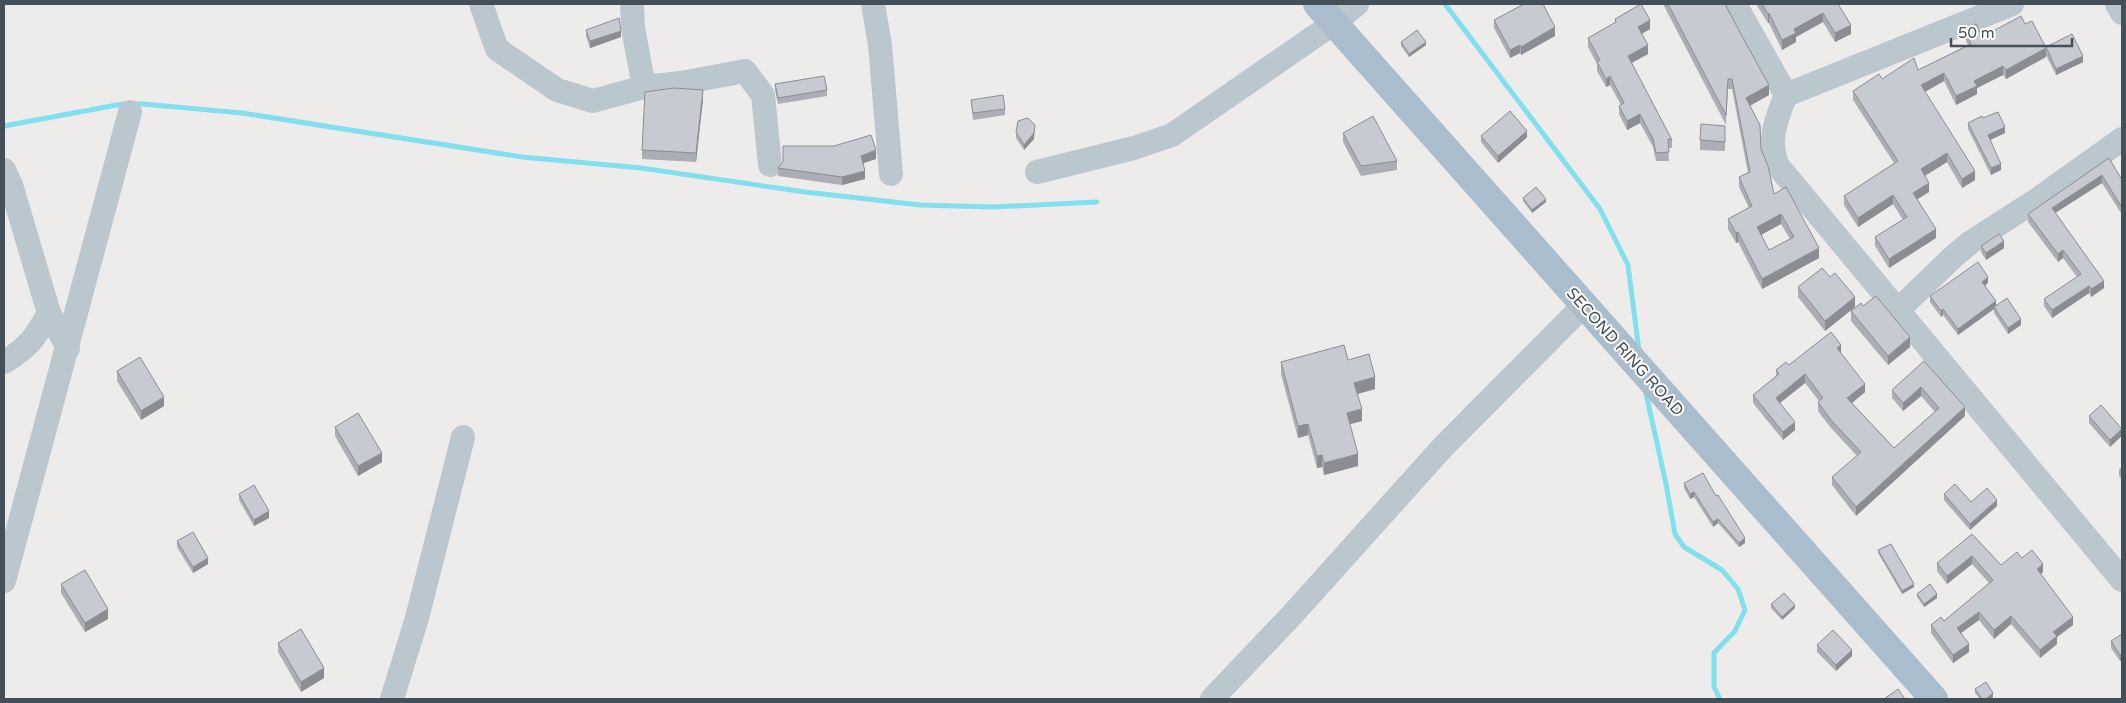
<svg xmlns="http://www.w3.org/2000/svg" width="2126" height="703" font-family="'Varela Round',sans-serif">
	<rect width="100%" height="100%" fill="#eeebeb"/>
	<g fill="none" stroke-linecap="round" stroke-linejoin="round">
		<path stroke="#81dfee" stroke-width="5" d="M1445,4L1600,209L1628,265L1639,351
			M4,126L122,104H143L242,113L522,157L641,168L805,192L920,205L993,207L1097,202
			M1645,389L1666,484L1675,534L1684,547L1722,570L1738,589L1745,610L1735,631L1714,653V687L1720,699"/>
		<path stroke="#bbc7cf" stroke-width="24" d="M481,4L497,49L557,90L593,101L644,87
			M632,4L633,28L644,87L681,83L745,71L763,95L770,165
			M873,4L880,45L891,174
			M1735,4L1786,95
			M2012,4L1786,95C1776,119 1767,142 1778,166L2122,580
			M2117,4L2122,13
			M4,170L11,185L49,313L68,348
			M1037,172L1134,148L1172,135L1334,23L1357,4
			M1897,311L1953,257L1971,242L2038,199L2122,139
			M4,362C30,346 34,339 49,313
			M4,581L130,112
			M392,699L417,618L463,437
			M1212,699L1291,616L1442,448L1583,306"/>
		<path stroke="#a9bdcc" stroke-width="28" d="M1317,4L1934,699"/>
	</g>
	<path fill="#abaeb4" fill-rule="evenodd" d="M1522,4H1543L1555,36L1521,55L1520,53L1510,58L1494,28V20L1522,5Z
		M1663,4H1725L1769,95L1750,105L1774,194L1819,258L1762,289L1738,242L1736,243L1728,229V219L1749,208L1739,187V177L1748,173L1732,89H1728L1726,125ZM1781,224L1790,239L1769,250L1761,235Z
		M1756,4H1838L1851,34L1835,42L1823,22L1796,37V42L1782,50L1769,23H1768Z
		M1615,19L1650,29L1641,34L1648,54L1631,63L1672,140V148H1668L1669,161H1656L1653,147L1640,123L1627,130L1619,114V106L1621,105L1610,85L1606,87L1597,71V64L1588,47V38L1615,23Z
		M2025,24L2046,47L2083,62L2056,75L2046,55V57L2006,79L2003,75L1977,88V94L1956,105L1944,81L1925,92L1975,180L1962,188L1947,162L1925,176L1929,192L1917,199L1936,238L1889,268L1875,246V237L1903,220L1893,204L1858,227L1844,205V196L1894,163L1853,100V91L1882,79L1918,70L1968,45L1965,38V29L1982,37Z
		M586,30L621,37L590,48L586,36Z
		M1401,42L1426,45L1409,57L1401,46Z
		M775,84L827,90V96L778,104L775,90Z
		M703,99L696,162L642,159V150Z
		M971,100L1005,109V115L973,120Z
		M1983,118L2005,133L1990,140L2001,170L1991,175L1968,129V123Z
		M1016,132L1034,139L1024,150L1016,138Z
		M1343,133L1397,161V170L1361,176L1343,142Z
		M1725,135V151L1700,150V140Z
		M1481,136L1527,137L1498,163L1481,142Z
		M2109,158L2122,180L2121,213L2102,183L2055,213L2104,288L2091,297L2089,293L2052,318L2044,306V299L2077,277L2063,258L2058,262L2028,222V214Z
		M876,159L863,163L865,179L842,185L778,176V168L783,162Z
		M1523,198L1546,202L1532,213L1523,201Z
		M1981,246L2004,248L1986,260L1981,252Z
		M1988,283L1985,286L1996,305L2021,325L2008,334L1994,313V309L1958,335L1943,315L1941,317L1930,302V296Z
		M1798,287L1855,307L1825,331L1798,297Z
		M1863,306L1910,347L1888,365L1851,321V311Z
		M1841,353L1865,392L1852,403L1894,448L1935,412L1921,396L1903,411L1892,398V390L1924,361L1965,416L1856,516L1832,485V477L1857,456L1831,428L1818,411V402L1819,401L1805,383L1780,403L1795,430L1783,440L1753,403V395L1776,376V370L1789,365Z
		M1348,360L1375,389L1357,394L1362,421L1350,424L1358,466L1324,475L1322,467L1317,468L1308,435L1298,438L1281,374V362Z
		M117,371L164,406L141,420L117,381Z
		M2089,416L2122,429L2110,447L2089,423Z
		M335,427L382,462L358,476L335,436Z
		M2122,467V479L2119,476V469Z
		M1684,483L1716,496L1745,543L1739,547L1718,523L1713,527L1694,497L1690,499L1684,488Z
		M239,494L269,518L254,526L239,500Z
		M1944,494L1971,502L1997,506L1970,530L1944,500Z
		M1972,534L2001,565L2022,558L2043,572L2041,574L2073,625L2057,637V644L2040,658L2011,624L1994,639L1979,620L1961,633L1969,652L1953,663L1931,633V625L1944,621L1989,583L1972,564L1947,584L1937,571V563Z
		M177,541L208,564L193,573L177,547Z
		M1878,550L1914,587L1902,594L1878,553Z
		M61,584L108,619L85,632L61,593Z
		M1917,594L1937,598L1924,607L1917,597Z
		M1771,604L1795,608L1782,620L1771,608Z
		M2122,634L2120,661L2111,648V641Z
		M278,643L324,678L301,692L278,652Z
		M1817,645L1852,656L1836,671L1817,652Z
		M1975,689L1993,697L1990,699H1980L1975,693Z"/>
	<path fill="#8b8d92" d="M1769,13V23H1768V14Z
		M1823,13V22L1796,37V42L1782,50V40L1794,29Z
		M1650,20V29L1638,36V27Z
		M1851,25V34L1835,42V33Z
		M1555,27V36L1521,55V47Z
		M621,31V37L590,48V41Z
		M1426,42V45L1409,57V54Z
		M1520,45V53L1510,58V50Z
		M1648,45V54L1628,65V56Z
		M2046,48V57L2006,79V70Z
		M2083,56V62L2056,75V69Z
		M2003,66V75L1977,88V94L1956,105V96L1974,81Z
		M1944,73V81L1921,94V85Z
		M1610,76V85L1606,87V79Z
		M1769,85V95L1746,108V98Z
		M703,90V99L696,162V153Z
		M1640,114V123L1627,130V121Z
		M1035,125L1034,139L1024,150V145Z
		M2005,127V133L1988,141V135Z
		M1527,131V137L1498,163V156Z
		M876,150V159L861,164V156Z
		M1947,153V162L1921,178V169Z
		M2001,164V170L1991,175V168Z
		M865,171V179L842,185V177Z
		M1975,171V180L1962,188V179Z
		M2102,175V183L2052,215V208Z
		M1929,183V192L1913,202V193Z
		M1893,195V204L1858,227V218Z
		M1546,199V202L1532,213V210Z
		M2122,205V212L2121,213V206Z
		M1781,214V224L1757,237V227Z
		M1936,229V238L1889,268V259Z
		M1738,232V242L1736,243V233Z
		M2004,241V248L1986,260V253Z
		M1819,248V258L1762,289V279Z
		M2063,250V258L2058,262V254Z
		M1988,277V283L1982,288V282Z
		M2104,281V288L2091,297V289Z
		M2089,286V293L2052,318V310Z
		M1855,297V307L1825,331V321Z
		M1996,301V307H1994V309L1958,335V329Z
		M1943,309V315L1941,317V311Z
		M2021,319V325L2008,334V328Z
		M1910,337V347L1888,365V356Z
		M1841,345V353L1837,348Z
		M1805,374V383L1776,406V398Z
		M1375,377V389L1354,395V383Z
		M1865,384V392L1847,407V398Z
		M1921,387V396L1903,411V403Z
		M164,397V406L141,420V411Z
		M1965,407V416L1856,516V507Z
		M1362,409V421L1347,425V413Z
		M1795,422V430L1783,440V432Z
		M1308,424V435L1298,438V426Z
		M2122,429V436L2110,447V440Z
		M382,453V462L358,476V466Z
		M1358,454V466L1324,475V463Z
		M1322,455V467L1317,468V456Z
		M1694,492V497L1690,499V494Z
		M1997,500V506L1970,530V524Z
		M269,511V518L254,526V520Z
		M1718,519V523L1713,527V522Z
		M1745,538V543L1739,547V543Z
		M1972,556V564L1947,584V576Z
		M208,558V564L193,573V567Z
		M2043,564V572L2037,577V569Z
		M1914,584V587L1902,594V591Z
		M1937,594V598L1924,607V604Z
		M1795,605V608L1782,620V617Z
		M108,609V619L85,632V623Z
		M1979,612V620L1957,636V628Z
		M2011,616V624L1994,639V630Z
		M2073,617V625L2057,637V644L2040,658V650L2053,632Z
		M1969,644V652L1953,663V655Z
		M1852,650V656L1836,671V665Z
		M2122,654V660L2120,661V655Z
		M324,668V678L301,692V682Z
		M1993,693V697L1990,699H1986Z"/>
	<path fill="#c7cad1" stroke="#8b8d92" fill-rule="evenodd" d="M1524,4H1543L1555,27L1521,47L1520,45L1510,50L1494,20Z
		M1641,4L1650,20L1638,27L1648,45L1628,56L1672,140L1668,139L1669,152L1656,153L1653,139L1640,114L1627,121L1619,106L1624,103L1610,76L1606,79L1597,62L1600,60L1588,38L1616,22L1615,19Z
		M1668,4H1725L1743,38L1769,85L1746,98L1760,125L1761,149L1768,166L1774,194L1786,187L1819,248L1762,279L1738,232L1736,233L1728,219L1752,206L1739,177L1750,172L1732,79H1728L1726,115ZM1781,214L1794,237L1769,250L1757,227Z
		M1762,4H1838L1851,25L1835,33L1823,13L1794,29L1796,33L1782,40L1769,13L1768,14Z
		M2021,16L2025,24L2032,21L2046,48L2006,70L2003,66L1974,81L1977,86L1956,96L1944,73L1921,85L1975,171L1962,179L1947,153L1921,169L1929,183L1913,193L1936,229L1889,259L1875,237L1907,217L1893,195L1858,218L1844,196L1898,161L1853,91L1879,74L1882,79L1914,58L1918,70L1971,44L1965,29L1976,24L1982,37Z
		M619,18L621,31L590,41L586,30Z
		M1417,30L1426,42L1409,54L1401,42Z
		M2072,34L2083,56L2056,69L2046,47Z
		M824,76L827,90L778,98L775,84Z
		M674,88L703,90L696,153L642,150L645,92Z
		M1003,95L1005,109L973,113L971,100Z
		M1510,111L1527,131L1498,156L1481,136Z
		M1998,112L2005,127L1988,135L2001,164L1991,168L1968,123L1982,116L1983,118Z
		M1373,116L1397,161L1361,166L1343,133Z
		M1028,118L1035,125L1034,133L1024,145L1016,132L1018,121Z
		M1701,124L1725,126V142L1700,140Z
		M871,135L876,150L861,156L865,171L842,177L778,168L783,162V146H834Z
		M2109,158L2122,180V205L2121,206L2102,175L2052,208L2104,281L2091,289L2089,286L2052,310L2044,299L2081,274L2063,250L2058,254L2028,214Z
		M1536,187L1546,199L1532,210L1523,198Z
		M1999,234L2004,241L1986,253L1981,246Z
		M1978,262L1988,277L1982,282L1996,301L1958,329L1943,309L1941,311L1930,296Z
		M1822,268L1830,277L1835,273L1855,297L1825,321L1798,287Z
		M1876,296L1910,337L1888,356L1851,311L1861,303L1863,306Z
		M2007,298L2021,319L2008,328L1994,307Z
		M1831,332L1841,345L1837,348L1865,384L1847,398L1894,448L1939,408L1921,387L1903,403L1892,390L1924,361L1965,407L1856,507L1832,477L1861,452L1831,420L1818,402L1823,398L1805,374L1776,398L1795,422L1783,432L1753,395L1779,374L1776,370L1786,362L1789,365Z
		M1344,345L1348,360L1369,354L1375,377L1354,383L1362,409L1347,413L1358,454L1324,463L1322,455L1317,456L1308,424L1298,426L1281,362Z
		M140,357L164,397L141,411L117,371Z
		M2101,405L2122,429L2110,440L2089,416Z
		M358,413L382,453L358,466L335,427Z
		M1703,473L1716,496L1718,495L1745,538L1739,543L1718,519L1713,522L1694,492L1690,494L1684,483Z
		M1955,484L1971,502L1987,488L1997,500L1970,524L1944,494Z
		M254,485L269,511L254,520L239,494Z
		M193,532L208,558L193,567L177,541Z
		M1972,534L2001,565L2017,552L2022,558L2032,550L2043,564L2037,569L2073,617L2053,632L2057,636L2040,650L2011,616L1994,630L1979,612L1957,628L1969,644L1953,655L1931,625L1941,617L1944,621L1993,580L1972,556L1947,576L1937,563Z
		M1891,544L1914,584L1902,591L1878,550Z
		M85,570L108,609L85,623L61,584Z
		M1930,584L1937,594L1924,604L1917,594Z
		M1784,593L1795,605L1782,617L1771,604Z
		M301,629L324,668L301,682L278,643Z
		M1833,630L1852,650L1836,665L1817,645Z
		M2122,634V654L2120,655L2111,641Z
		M1986,682L1993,693L1986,699H1982L1975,689Z
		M1898,689L1905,699H1884Z"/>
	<g text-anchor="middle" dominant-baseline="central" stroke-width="4" stroke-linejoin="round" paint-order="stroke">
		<g font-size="16" fill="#435059" stroke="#fff">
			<text transform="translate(1625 352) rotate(48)">SECOND RING ROAD</text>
		</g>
	</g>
	<rect width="2126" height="703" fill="none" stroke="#435059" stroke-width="10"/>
	<path d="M1951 38v8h121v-8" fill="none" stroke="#435059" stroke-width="2.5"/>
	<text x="1958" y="38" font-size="15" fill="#435059" stroke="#ffffff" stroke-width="4" paint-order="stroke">50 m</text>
</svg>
